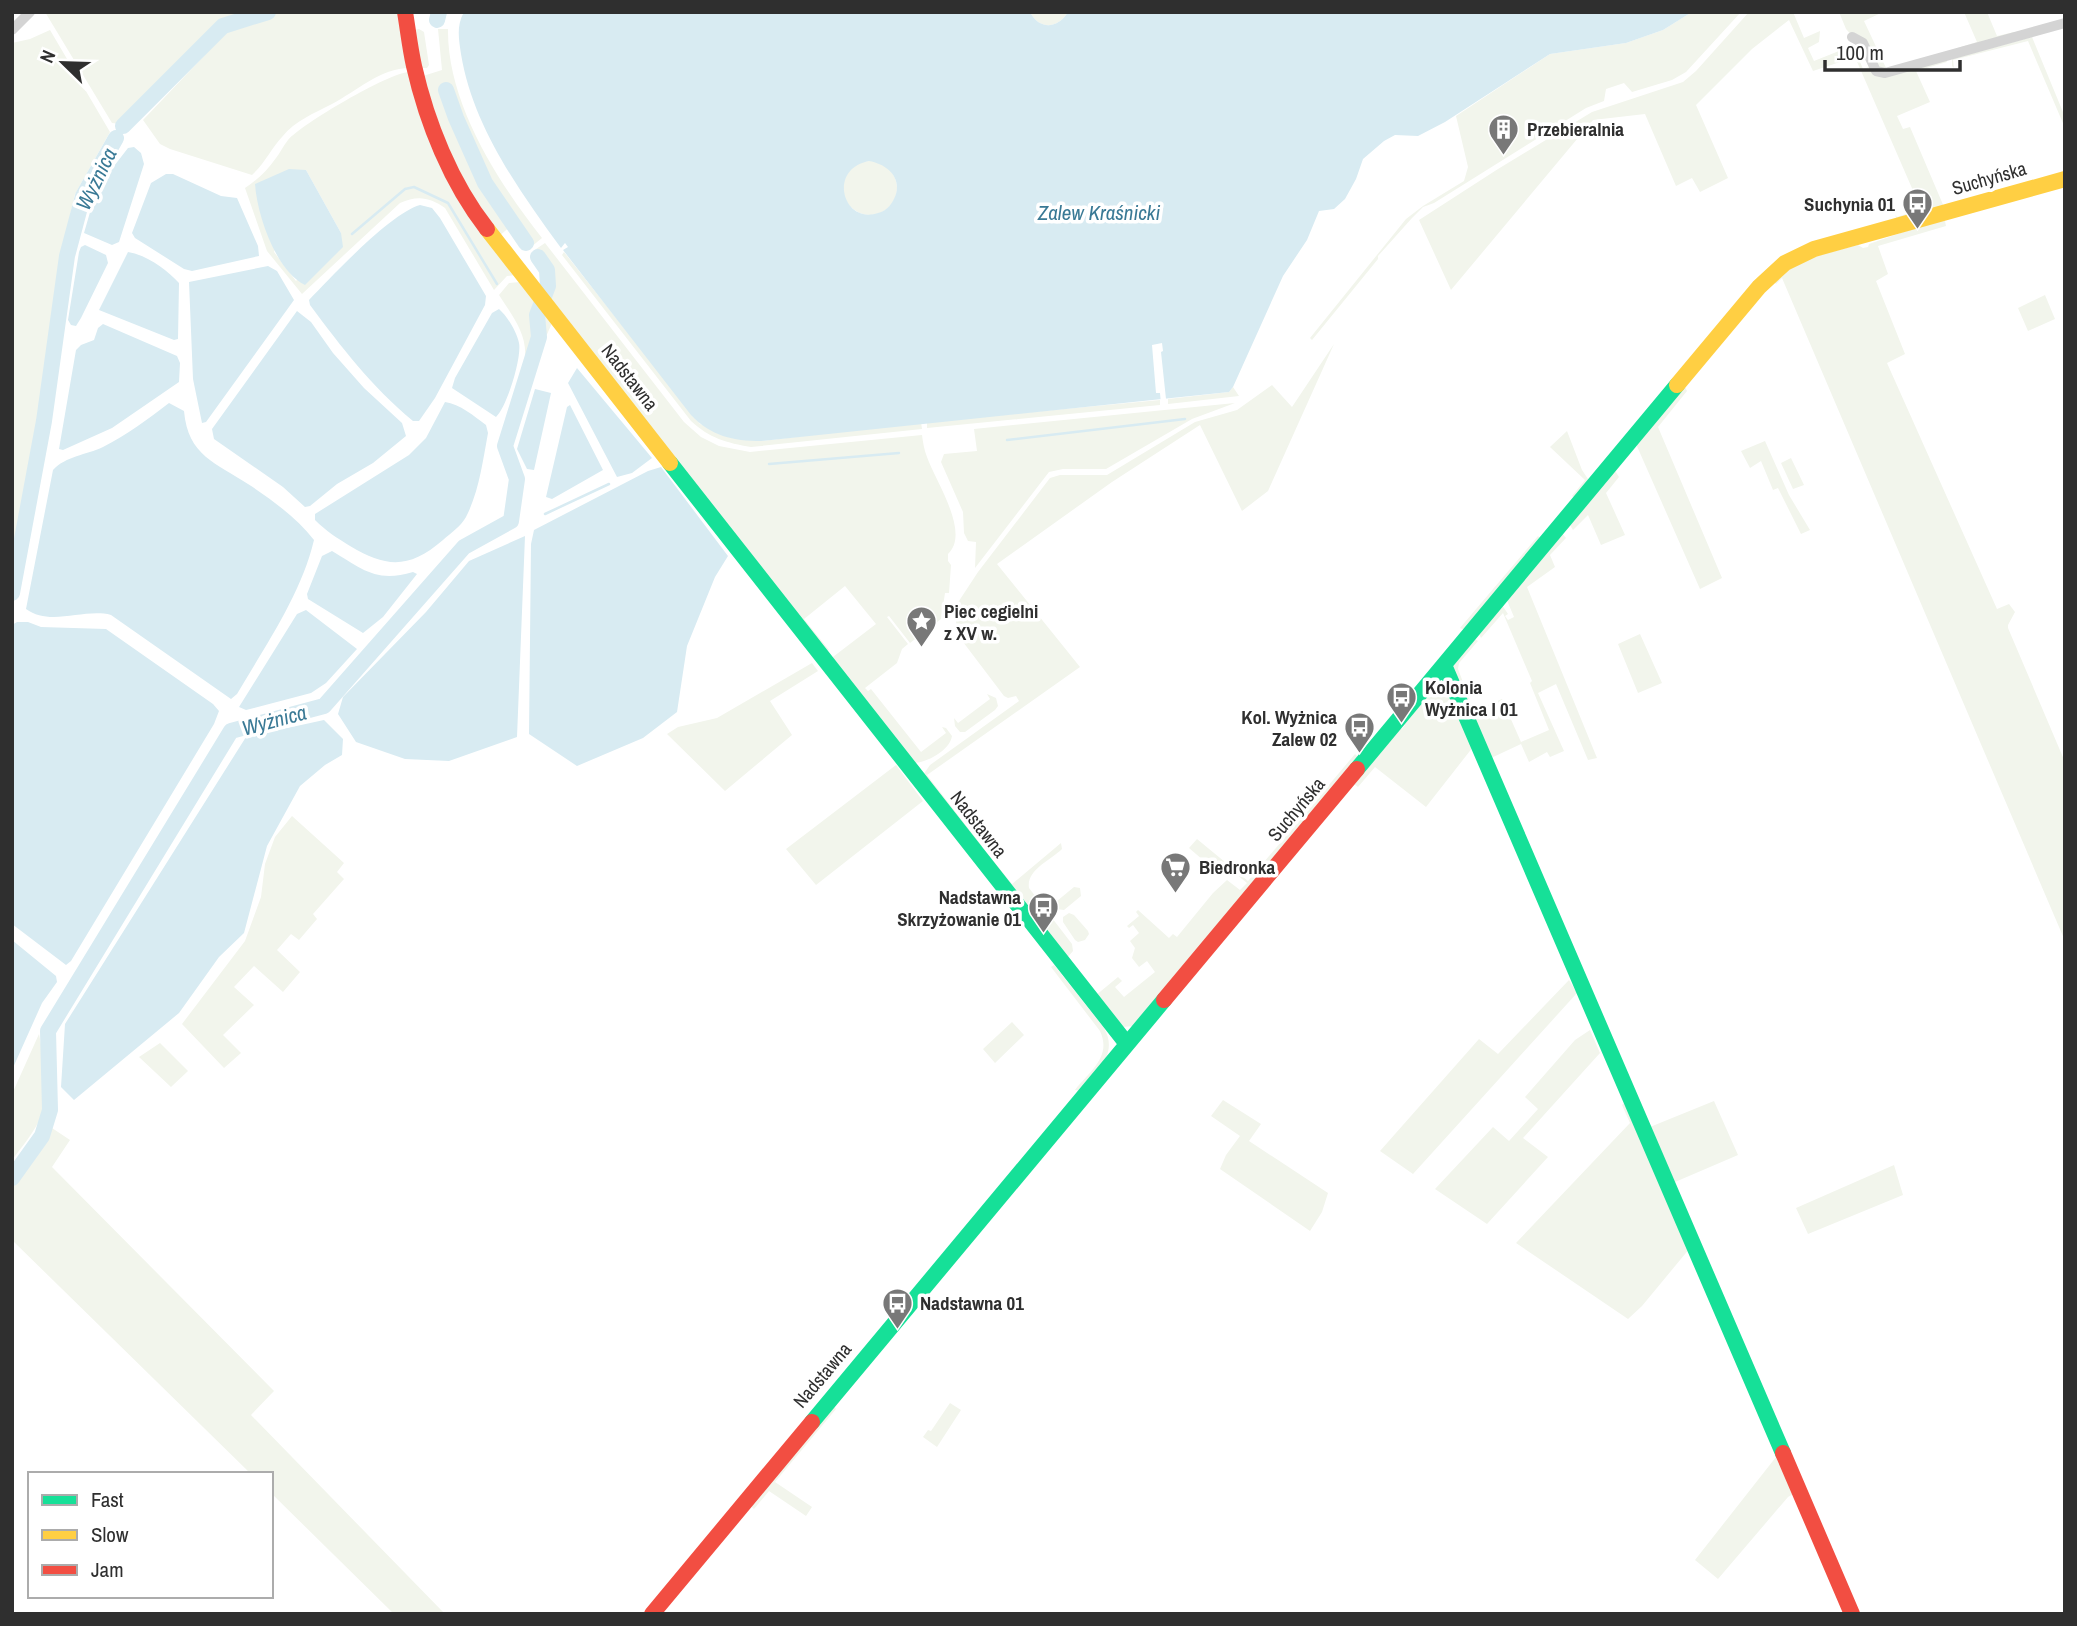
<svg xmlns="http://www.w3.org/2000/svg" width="2077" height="1626" font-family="'Archivo Narrow',sans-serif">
	<rect width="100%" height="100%" fill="#fff"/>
	<path fill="#f2f5ec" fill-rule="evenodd" d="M45,12H268L223,24L121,124L112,123Z
		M283,12H400L410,68C380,68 357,91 332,104C313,114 296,120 282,137C271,149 265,163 252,175L170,149L160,144L143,120L205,55L201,51L225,28Z
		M1030,12H1068C1058,29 1039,30 1030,12Z
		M1692,12H1741L1686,72L1672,80L1632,92L1624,83L1606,89L1604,101L1586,108L1434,203L1423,207L1412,218L1378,256V259L1312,340L1310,338L1406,219L1423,206L1464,181L1468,167L1456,116L1550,54L1626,43L1663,30Z
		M1749,12H1793L1804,38L1820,31L1819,42L1808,48L1814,61L1849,47L1855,50L1863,69L1869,67L1872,73L1946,60L1947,62L1916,71L1930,102L1897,116L1903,129L1910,127L1944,207L1897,220L1895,215L1897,217L1921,209L1855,57L1813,71L1789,20L1752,49L1696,105L1728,178L1700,192L1692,178L1676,186L1645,114L1593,120L1451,290L1419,220L1498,169L1592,112L1683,82L1696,71Z
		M1839,12H1883L1864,21L1887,70H1882L1846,29Z
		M1964,12H1987L1997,36L2014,32L2015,34L1951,50L1977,42Z
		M419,29L424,32L429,65L427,68H421L414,30Z
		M438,29H448C447,103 498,182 542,238L531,247L505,212L487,182L446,90C445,117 493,200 511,226L498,237L452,162L423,76L442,70Z
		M50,30L110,132L75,194L60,258L54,321L25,504L12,565V43L30,39Z
		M2032,37L2065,117V128L2028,41L1953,60L1954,68L1952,66V59Z
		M409,72L427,127L515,275L507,276L494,290L445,208C430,197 417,195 400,203L302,294L267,251L245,188C257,180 267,171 276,158C280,153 283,146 288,140C302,124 388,73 409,72ZM306,170L341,233L296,281L274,252Z
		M843 188a27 27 0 1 1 54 0a27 27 0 1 1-54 0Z
		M1938,220L1945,221L1946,226L1878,246L1888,274L1876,281L1905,354L1887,363L1997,609L2009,604L2015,612L2008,625V628L2065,762V941L1782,278L1776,284L1774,282L1797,261L1858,245L1863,248L1868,247L1869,244Z
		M545,243L684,422L701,437L719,446L750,452L922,435C923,442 924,450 927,457C935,480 971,533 948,554V561L951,565L949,593H945L941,619L910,643L889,616L887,617L908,644L902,649L897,663L865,688L868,691L871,689L921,752L946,733L942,727L946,728L952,736C950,750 927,763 913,763L829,660L876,624L845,586L804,619L829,650L826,651L547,297C556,275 549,267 536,249Z
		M564,252L700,424L761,441L921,422L922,429L751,447C727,443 709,438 691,421L562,255Z
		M520,282L552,323L534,364L526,366L524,364C530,337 513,317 499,295L509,283Z
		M2045,295L2055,319L2028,331L2018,308Z
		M1334,344L1268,491L1242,511L1200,425L1112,482L997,564L1080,667L927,775L982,846L980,847L923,775L930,765L1019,701L1016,696L1008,698L1004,696L957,634L955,607L978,572L1050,478L1060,475H1107L1195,422L1237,410L1272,385L1292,407Z
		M1233,387L1239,396L1168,404V399L1229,392Z
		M1685,387L1687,391L1658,427L1722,578L1700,589L1636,444Z
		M1160,400V405L927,428V422Z
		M1235,403L1192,419L1106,469H1063L1049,472L975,568L976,542L968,541L964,533L963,512L941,462L944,454L977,451L974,429Z
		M1567,431L1582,470L1590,482L1576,499L1572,496L1585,480L1550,447Z
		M1765,441L1789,495L1810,530L1801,534L1778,488L1773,490L1761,461L1750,468L1741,451Z
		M1791,458L1804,485L1793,489L1781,463Z
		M1614,469L1619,477L1606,493L1625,535L1601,545L1588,515L1573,530L1570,525Z
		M1562,533L1566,538L1550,555L1555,567L1527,587L1597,758L1588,760L1556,684L1538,693L1564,751L1550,757L1547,752L1529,762L1521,744L1489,759L1472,719L1492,710L1490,706L1471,715L1452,671L1453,663L1475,639L1478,641L1459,663L1458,669L1474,711L1502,699L1521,742L1549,730L1530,683L1532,681L1503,613L1481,638L1479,634L1502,605L1508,614L1505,616L1508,620L1514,617L1506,598Z
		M1538,536L1542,540L1465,630L1460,628Z
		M1640,634L1662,683L1638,693L1618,644Z
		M812,663L818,671L770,701L792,735L725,791L667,734L678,727L717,718Z
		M1440,681L1445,683L1473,747L1426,807L1375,767L1358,787L1354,784L1399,726L1402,729L1405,725L1402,723Z
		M987,694L996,698L998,706L995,710L965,732H960L955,726L954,718L958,723L990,699Z
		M1355,754L1359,758L1134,1026L1122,1027L1095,996L1118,977L1122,981L1115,987L1124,997L1155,972L1147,961L1139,967L1132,958L1135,948L1130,941L1139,933L1133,925L1129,928L1127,926L1139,916L1136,912L1138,910L1169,938L1173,934L1177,937L1213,893L1227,880L1240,890L1247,883L1226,866H1223L1217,872L1189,848L1197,839L1248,881Z
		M896,765L923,801L816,885L786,849Z
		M292,816L344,863L337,872L344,879L313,914L317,919L299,940L291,934L277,950L300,972L283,992L254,966L234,987L254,1005L223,1035L241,1053L224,1068L182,1024L245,941L261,897L265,864L275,837Z
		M1061,843L1062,849C1051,860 1026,870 1029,888L1072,944L1073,951L1067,958L986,855L987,853L1012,884Z
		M1074,887L1080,888L1081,896L1064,910L1057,909L1055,904L1057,901Z
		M1069,913L1074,915L1088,931L1089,934L1085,940L1078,942L1075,940L1063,922V917Z
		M1054,965L1104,1028C1119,1054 1096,1072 1081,1091L1075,1090C1090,1071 1112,1057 1100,1031L1051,967Z
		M1569,980L1577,993L1413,1174L1380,1151L1479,1039L1498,1054Z
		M1012,1022L1024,1035L995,1063L983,1049Z
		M1590,1030L1600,1053L1523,1138L1548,1157L1487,1224L1435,1189L1493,1127L1509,1141L1538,1109L1525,1097L1575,1040Z
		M39,1034C44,1058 50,1101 38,1123C31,1136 21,1148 12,1160V1094Z
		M160,1043L188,1071L171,1087L139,1057Z
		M1223,1100L1261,1124L1249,1141L1328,1193L1322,1212L1310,1231L1220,1169L1226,1155L1240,1136L1211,1116Z
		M1627,1100L1690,1248L1642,1306L1628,1319L1516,1243L1630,1123L1622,1105Z
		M1714,1101L1738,1155L1675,1182L1650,1127Z
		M52,1128L70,1140L52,1167L274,1391L251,1415L445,1614H394L271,1493V1474H251L12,1240V1187Z
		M1894,1165L1903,1195L1808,1234L1796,1208Z
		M950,1403L961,1410L937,1447L923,1437L928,1430L931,1431Z
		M832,1404L836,1409L775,1482L812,1507L806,1516L769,1491L754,1509L749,1505Z
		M1766,1432L1795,1493L1788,1497L1718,1579L1695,1560L1776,1457Z"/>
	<path fill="#d8ebf2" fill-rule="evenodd" d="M464,12H1030C1039,30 1058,29 1068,12H1692L1663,30L1626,43L1550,54L1445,122L1418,136L1395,135L1384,141L1363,159L1356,179L1345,199L1334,209L1319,211L1307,240L1283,276L1233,387L1229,392L761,441C733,441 711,436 691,415L563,250L568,247L565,243L561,248C519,190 473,127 461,54C459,40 456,26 464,12ZM869,161C886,164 901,176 896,194C893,203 887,211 878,213C843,225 827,169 869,161Z
		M134,147L141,153L144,164L119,242L112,245L84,233L97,188L128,148Z
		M289,169L306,170L341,233L343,247L305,285C276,271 257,215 255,184Z
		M166,174H173L221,196L237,198L258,246L259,256L192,271L184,269L135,238L132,233L151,183Z
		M420,205L432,208L440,218L486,296L485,305L435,398L419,421H413C371,386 342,348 310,305L309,300C333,275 391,213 420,205Z
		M85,245L106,255L108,263L81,318L76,326L71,325L68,320L79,252L81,247Z
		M128,252C147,255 167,270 179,283L178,339L174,340L99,310Z
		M268,266L277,271L294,300L206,422L202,423L193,379L189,282Z
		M499,309C507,316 517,332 519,343C522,357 507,407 496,417L452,388L455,378L492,313Z
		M297,311L311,322L333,353L364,388L402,423L406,436L373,463L337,484L310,506L305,507L283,487L214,439L212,429Z
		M103,324L177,356L180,363L179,382L112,428L63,450L59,449L76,350L81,345L94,340L98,328Z
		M577,368L652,458L632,473L617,477L568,383Z
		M535,389L551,393L534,470L527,469L517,449Z
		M445,402C460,404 474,416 486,425L488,433C483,460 479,492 466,517C461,526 451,533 443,540C409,569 387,568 350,546C337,538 326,531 315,520V514L409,455L426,438Z
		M169,403L184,411C188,456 216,463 248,484C271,499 297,518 314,540C301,595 265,646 237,694L231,699L111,615C84,608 50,627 26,609L53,470C66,456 86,455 103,447C127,435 148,419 169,403Z
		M570,405L603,470L552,499L546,497L567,407Z
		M661,467L728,556L715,577L687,646L677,712L643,738L577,766L529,734L531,544L534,530L648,471Z
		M525,536L517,737L449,761L405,759L356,742L338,714L343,697L426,612L469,561Z
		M332,551C362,569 376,583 413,572L417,574L383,617L363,633L308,599L307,594L322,556Z
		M306,610L357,649L326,683L311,693L246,710L239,707L297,614Z
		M17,622H28L41,627L106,629L213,704L219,711L214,724L71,961L66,965L12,924V625Z
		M324,720L343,739L342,755L325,765L300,786L267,846L244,933L219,957L179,1013L74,1100L61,1087L65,1024L246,737Z
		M12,940L56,976L57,982L42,1003L12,1070Z"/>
	<path fill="#fff" d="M1162,343L1163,351L1161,352L1166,399H1168V403L1161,404L1160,393H1156L1152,345Z"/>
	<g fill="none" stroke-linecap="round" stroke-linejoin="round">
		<path stroke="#d8ebf2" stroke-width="2.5" d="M352,234L405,189L414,187L448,203L497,284
			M1007,440L1185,419
			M769,464L899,453
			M545,514L609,484"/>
		<path stroke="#d8ebf2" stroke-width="16" d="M437,20L439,12
			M446,90L456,118L485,183L526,243
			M123,126L223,26L268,12
			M12,593L44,421L67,256L83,196L116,138
			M12,1178L42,1136L50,1110L48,1031L231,731L324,706L464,547L511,521L517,479L505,446L539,337L537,315L548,286L547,270L538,257"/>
		<path stroke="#d4d4d4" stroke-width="10" d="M12,30L30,12
			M1852,37L1863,43L1876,71L1885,73L2065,23"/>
		<path stroke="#16e098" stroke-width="16" d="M670,463L1127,1044
			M1444,665L1783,1453
			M1357,769L1677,385
			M812,1422L1164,1000"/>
		<path stroke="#ffcf43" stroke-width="16" d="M487,229L670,463
			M1677,385L1759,287L1785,263L1814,249L2065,179"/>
		<path stroke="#f24e42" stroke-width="16" d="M405,12C408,30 410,48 414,66C427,123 451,183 487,229
			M1164,1000L1357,769
			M1783,1453L1852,1614
			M652,1614L812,1422"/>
	</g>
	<defs>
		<symbol id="building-pin" viewBox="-11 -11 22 30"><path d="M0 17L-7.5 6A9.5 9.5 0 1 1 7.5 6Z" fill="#787878" stroke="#fff"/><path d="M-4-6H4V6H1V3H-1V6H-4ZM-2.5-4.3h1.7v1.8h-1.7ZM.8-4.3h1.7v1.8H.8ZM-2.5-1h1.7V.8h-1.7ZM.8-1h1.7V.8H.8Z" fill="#fff"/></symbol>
		<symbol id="bus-pin" viewBox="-11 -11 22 30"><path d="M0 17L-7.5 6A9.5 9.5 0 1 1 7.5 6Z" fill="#787878" stroke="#fff"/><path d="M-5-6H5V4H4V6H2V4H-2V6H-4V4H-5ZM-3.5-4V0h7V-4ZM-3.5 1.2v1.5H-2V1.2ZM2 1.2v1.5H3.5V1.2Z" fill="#fff"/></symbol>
		<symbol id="sight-pin" viewBox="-11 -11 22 30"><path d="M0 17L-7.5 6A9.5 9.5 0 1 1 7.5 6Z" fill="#787878" stroke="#fff"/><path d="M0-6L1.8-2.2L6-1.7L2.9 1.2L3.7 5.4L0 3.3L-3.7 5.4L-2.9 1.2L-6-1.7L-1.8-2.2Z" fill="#fff"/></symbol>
		<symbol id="supermarket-pin" viewBox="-11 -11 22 30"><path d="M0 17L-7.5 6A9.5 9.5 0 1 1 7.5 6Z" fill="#787878" stroke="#fff"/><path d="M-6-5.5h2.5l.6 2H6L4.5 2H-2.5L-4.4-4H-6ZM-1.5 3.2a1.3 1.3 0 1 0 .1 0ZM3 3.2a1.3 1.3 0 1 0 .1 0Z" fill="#fff"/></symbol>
	</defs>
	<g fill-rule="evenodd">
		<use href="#building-pin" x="1486" y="112" width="35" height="47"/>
		<use href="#bus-pin" x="1900" y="186" width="35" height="47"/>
		<use href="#sight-pin" x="904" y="604" width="35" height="47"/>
		<use href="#bus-pin" x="1384" y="680" width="35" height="47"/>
		<use href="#bus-pin" x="1342" y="710" width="35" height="47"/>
		<use href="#supermarket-pin" x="1158" y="850" width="35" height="47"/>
		<use href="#bus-pin" x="1026" y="890" width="35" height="47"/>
		<use href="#bus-pin" x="880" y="1286" width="35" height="47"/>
	</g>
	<g text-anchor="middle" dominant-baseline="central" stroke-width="7" stroke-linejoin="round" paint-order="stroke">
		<g font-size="19" font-weight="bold" fill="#2f2f2f" stroke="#fff" text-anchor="start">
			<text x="1527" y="129">Przebieralnia</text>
			<text x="1895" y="204" text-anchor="end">Suchynia 01</text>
			<text x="944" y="611">Piec cegielni<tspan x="944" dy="22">z XV w.</tspan></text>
			<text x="1425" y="687">Kolonia<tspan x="1425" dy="22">Wyżnica I 01</tspan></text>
			<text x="1337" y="717" text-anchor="end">Kol. Wyżnica<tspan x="1337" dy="22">Zalew 02</tspan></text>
			<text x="1199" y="867">Biedronka</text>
			<text x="1021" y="897" text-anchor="end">Nadstawna<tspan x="1021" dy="22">Skrzyżowanie 01</tspan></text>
			<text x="920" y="1303">Nadstawna 01</text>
		</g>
		<g font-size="19" fill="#2f2f2f" stroke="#fff">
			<text transform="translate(1989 178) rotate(-16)">Suchyńska</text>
			<text transform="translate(630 377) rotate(52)">Nadstawna</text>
			<text transform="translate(1296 809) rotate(-50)">Suchyńska</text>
			<text transform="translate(979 824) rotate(52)">Nadstawna</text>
			<text transform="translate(822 1375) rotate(-50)">Nadstawna</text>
		</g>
		<g font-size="21" font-style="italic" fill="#397995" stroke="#fff">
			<text transform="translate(96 179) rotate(-64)">Wyżnica</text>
			<text x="1099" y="212">Zalew Kraśnicki</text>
			<text transform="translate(274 720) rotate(-15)">Wyżnica</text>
		</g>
	</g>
	<rect width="2077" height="1626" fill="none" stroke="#2f2f2f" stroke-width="28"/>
	<rect x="28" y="1472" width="245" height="126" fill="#ffffff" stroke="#acacac" stroke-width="2"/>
	<rect x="42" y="1495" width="35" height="10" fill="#16e098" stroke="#acacac" stroke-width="2"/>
	<text x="91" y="1507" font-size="21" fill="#2f2f2f">Fast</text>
	<rect x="42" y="1530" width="35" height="10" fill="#ffcf43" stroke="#acacac" stroke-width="2"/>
	<text x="91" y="1542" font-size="21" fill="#2f2f2f">Slow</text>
	<rect x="42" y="1565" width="35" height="10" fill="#f24e42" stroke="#acacac" stroke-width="2"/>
	<text x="91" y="1577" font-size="21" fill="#2f2f2f">Jam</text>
	<g transform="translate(63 63) rotate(293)" stroke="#ffffff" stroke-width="5" paint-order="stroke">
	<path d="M0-5L12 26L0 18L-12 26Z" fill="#2f2f2f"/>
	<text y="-10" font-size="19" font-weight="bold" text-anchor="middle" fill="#2f2f2f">N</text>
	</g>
	<path d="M1825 60v10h135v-10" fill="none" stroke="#2f2f2f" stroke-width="3.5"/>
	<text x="1836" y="60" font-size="21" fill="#2f2f2f" stroke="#ffffff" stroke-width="5" paint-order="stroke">100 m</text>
</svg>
